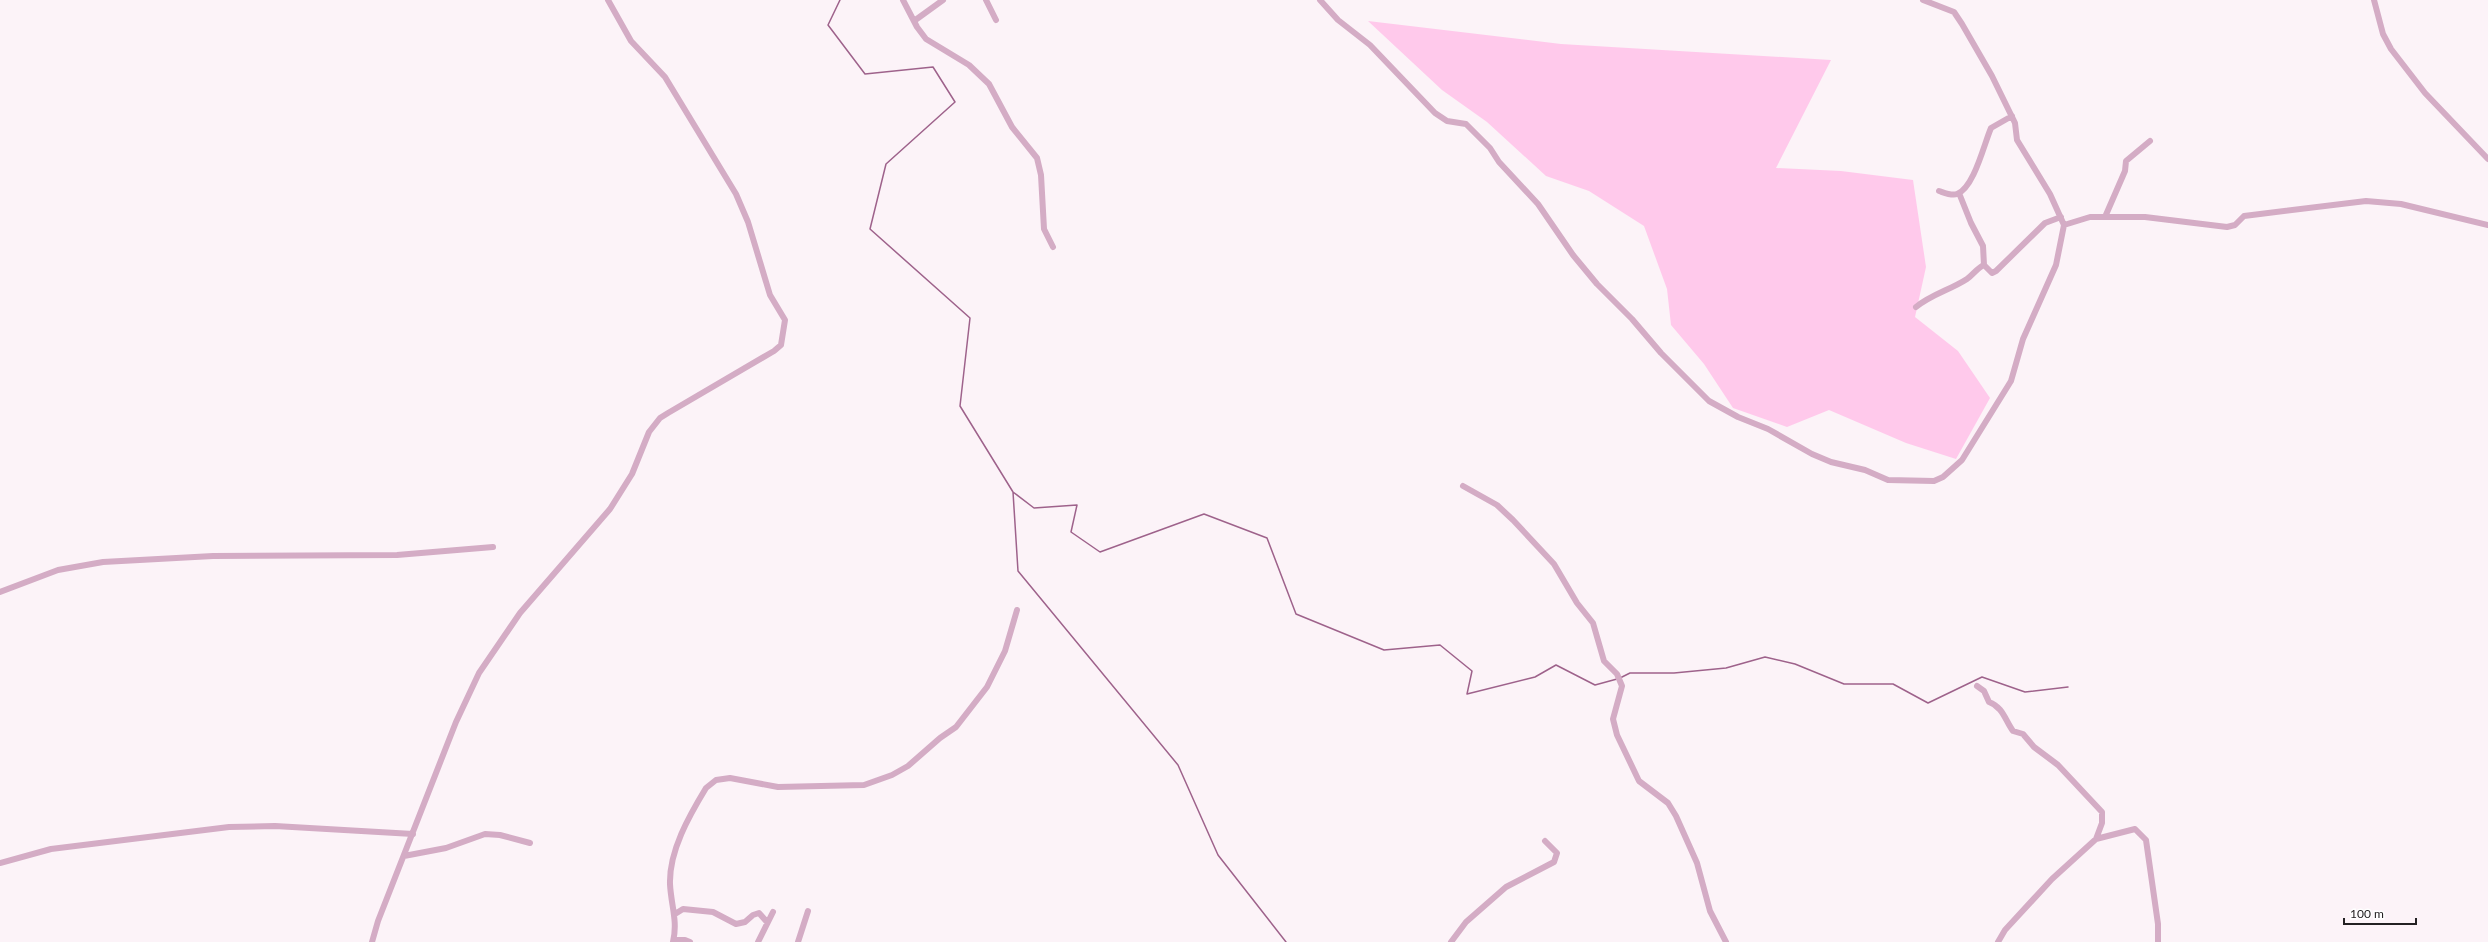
<svg xmlns="http://www.w3.org/2000/svg" width="2488" height="942" font-family="Lato,sans-serif">
	<rect width="100%" height="100%" fill="#fcf3f8"/>
	<path fill="#ffc9eb" d="M1368,21L1561,44L1831,60L1776,168L1841,171L1913,180L1926,267L1915,317L1958,351L1990,398L1956,459L1906,443L1829,410L1787,427L1733,408L1704,364L1671,325L1667,289L1644,226L1589,191L1546,176L1487,122L1442,90Z"/>
	<g fill="none" stroke-linecap="round" stroke-linejoin="round">
		<path stroke="#9e628b" stroke-width="1.5" d="M840,0L828,25L865,74L933,67L955,102L886,164L870,229L970,318L960,406L1013,492L1034,508L1077,505L1071,532L1100,552L1204,514L1267,538L1296,614L1384,650L1440,645L1472,671L1467,694L1535,677L1556,665L1595,685L1617,679
			M1013,492L1018,571L1178,765L1218,855L1286,942
			M1620,678L1630,673H1674L1726,668L1765,657L1795,664L1844,684H1893L1928,703L1982,677L2025,692L2068,687"/>
		<path stroke="#d4acc5" stroke-width="6" d="M903,0L917,27L926,39L969,65L989,84L1012,127L1037,158L1041,175L1044,229L1053,247
			M986,0L996,20
			M1320,0L1338,20L1370,45L1435,113L1447,121L1466,124L1490,148L1499,162L1538,204L1573,255L1597,284L1632,319L1661,353L1709,401L1738,417L1768,429L1812,454L1831,462L1865,470L1888,480L1934,481L1943,477L1962,460L2011,381L2023,339L2056,265L2064,225
			M1923,0L1954,12L1962,24L1992,76L2015,123L2017,140L2050,194L2064,225L2090,217H2145L2227,227L2235,225L2244,216L2366,201L2401,204L2488,225
			M2374,0L2383,34L2391,49L2425,93L2488,159
			M914,21L943,0
			M1939,191C1945,193 1952,196 1957,194C1974,188 1984,144 1991,128L2012,116
			M1959,193L1971,223L1983,246L1984,265
			M2105,217L2125,171L2126,161L2150,141
			M1916,307C1932,294 1950,290 1967,279C1973,275 1977,268 1984,265L1992,273L1996,271L2045,223L2061,217
			M1463,486L1497,505L1513,520L1554,564L1577,603L1593,623L1604,661L1617,674L1622,686L1613,719L1617,735L1639,781L1668,803L1676,816L1697,863L1710,911L1726,942
			M0,592L58,570L103,562L213,556L397,555L493,547
			M1977,686L1984,691L1989,702C2003,707 2005,720 2013,731L2023,734L2034,747L2058,765L2102,812V823L2096,839L2052,879L2005,930L1998,942
			M2096,839L2135,829L2146,840L2158,924V942
			M404,856L446,848L485,834L500,835L530,843
			M0,863L51,849L229,827L275,826L413,834
			M675,914L683,909L713,912L736,924L745,922L753,915L759,913L767,922
			M674,940H685L690,942
			M372,942L378,921L456,722L479,673L520,613L610,509L632,474L649,432L660,418L668,413L774,351L781,345L785,320L770,295L748,222L736,194L665,77L631,41L608,0
			M673,942C678,921 671,905 670,884C669,851 689,816 706,788L716,780L730,778L778,787L864,785L892,775L908,766L940,738L956,727L987,687L1005,651L1017,610
			M758,942L773,912
			M798,942L808,911
			M1451,942L1466,922L1506,887L1554,862L1557,853L1545,841"/>
	</g>
	<path d="M2344 918v6h72v-6" fill="none" stroke="#232022" stroke-width="2"/>
	<text x="2350" y="918" font-size="12" fill="#232022" stroke="#ffffff" stroke-width="3" paint-order="stroke">100 m</text>
</svg>
